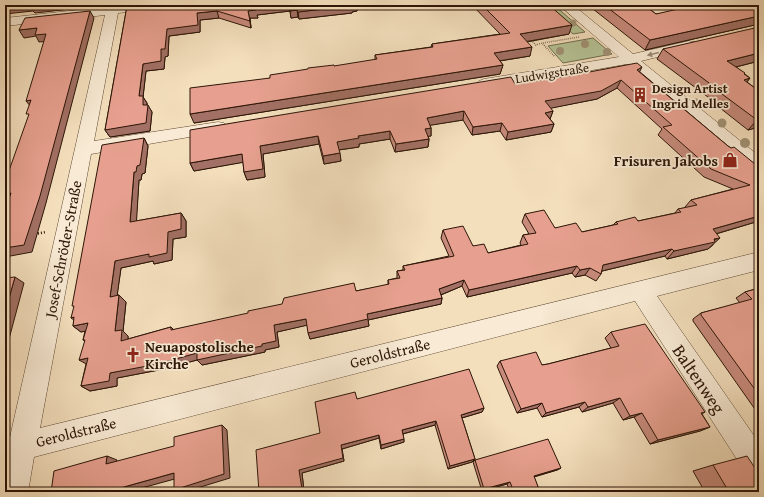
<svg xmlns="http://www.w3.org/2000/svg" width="764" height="497" font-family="'Gentium Book Plus',serif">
	<rect width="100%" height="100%" fill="#f4dfbd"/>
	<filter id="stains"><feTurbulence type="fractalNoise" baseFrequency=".005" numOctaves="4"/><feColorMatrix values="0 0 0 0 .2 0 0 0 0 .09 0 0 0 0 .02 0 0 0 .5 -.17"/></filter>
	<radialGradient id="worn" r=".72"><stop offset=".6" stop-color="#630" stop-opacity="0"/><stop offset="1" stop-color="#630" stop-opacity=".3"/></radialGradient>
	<path fill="#b6c395" stroke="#716c4e" d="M539,5H554L585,32L573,34Z
		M593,38L612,54L563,63L548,46Z"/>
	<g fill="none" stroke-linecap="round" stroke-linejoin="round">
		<defs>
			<path id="minor" d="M107,5H164L162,8L158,9L118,13L94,141L218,122L224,123L226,127L224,131L218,132L91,154L40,428L759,252V270L657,296L759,443V482L749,478L635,301L34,457L28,492H5V462L8,446L105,15L5,26V18L106,7Z
				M559,5H573L633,54L689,41L694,42L696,45L694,48L641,61L759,156V172L753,170L627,64L484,89L479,87L476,84L479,81L484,79L619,57Z"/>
		</defs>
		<use href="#minor" stroke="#5e4834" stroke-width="1"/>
		<path stroke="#2c1507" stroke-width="1.5" stroke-dasharray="0.5 1.5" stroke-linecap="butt" d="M530,39L536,45L542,43L555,57
			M543,43L579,37"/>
		<path stroke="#2c1507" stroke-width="2.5" stroke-dasharray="1 2" stroke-linecap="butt" d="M35,234L46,232"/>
		<use href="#minor" fill="#f8ead4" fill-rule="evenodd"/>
	</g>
	<g fill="#a09174">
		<circle cx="573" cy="23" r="3.5"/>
		<circle cx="585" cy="44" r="4"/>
		<circle cx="560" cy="51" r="4"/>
		<circle cx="607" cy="52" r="4"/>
		<circle cx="696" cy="103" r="4.5"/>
		<circle cx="722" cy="123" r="4.5"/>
		<circle cx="745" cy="143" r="5"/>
	</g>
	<path fill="#c78a7b" stroke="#2c1507" d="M357,5V11L352,12V13L299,19L298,17L291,18L290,11L257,15L258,18H250L251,28L219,18L200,20V32L169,36L168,56L165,57L164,69L146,71L143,97L147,103V105L152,112L150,131L110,137L105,130L127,6Z
		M472,5H549L569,34L527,42L530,56L500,61L503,65L500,74L194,123L270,78L375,60V55L431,47L432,44L500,34Z
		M588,5H644L656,14L759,5V24L645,50Z
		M663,49L759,61L736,67L750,78L747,82L759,91V127L748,130L715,104L716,103L657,59Z
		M640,72L728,146L755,164L759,163V221L716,234L713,245L708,249L667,259L665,256L602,271L601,274L596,281L585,275L575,277L572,273L467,297L462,286L441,295L442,298L441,304L368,320L369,326L310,339L307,325L277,332L279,347L265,350V352L202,365L197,360L164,369L117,378V386L90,391L81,386L86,364L85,341L83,340L85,331L81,332L73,326L74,320L71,318L144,138L148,146L145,173L142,174L141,180H139L136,221L181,213L186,221V237L173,239L172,260L154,264L153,261L121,268L117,295H119L126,302L123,331L128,336V339L171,327L174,330L356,291L388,285V280L397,278V271L403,270V266L449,256L441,238L443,230L473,246L488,253L521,245L520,243L523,235L529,234L522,222L525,214L555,228L582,232L613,225L616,222L638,221L675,213L678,209L685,208V207L691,200L733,189L704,177L658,135L662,129L617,88L597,99L550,108L553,111L550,119L554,124L551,132L506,140L500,131L472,135L463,120L430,125L431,128V136H428L429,139L428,147L395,152L390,139L359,144V147L339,150L341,161L324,164L319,144L263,154L265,177L247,180L244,172L243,162L194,171L190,163L515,84Z
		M759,288V415L693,321V319L701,313L740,303L736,298L745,292Z
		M611,332L705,412L702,414L710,427L700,431L650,444L634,417L623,420L613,403L582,412L579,407L542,417L537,408L517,413L497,366L500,361L542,365L548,364L611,348L605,338Z
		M357,399L484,408L482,412L462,418L475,459L472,462L448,469L435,425L403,434L404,442L381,449L379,438L342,449L344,461L302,473L304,491L259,492L320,433Z
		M475,460L561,468L557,470L534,477L540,492H510L507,484L482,491L473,462Z
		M713,465L759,492H705L693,471Z"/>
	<path fill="#a27064" stroke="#2c1507" d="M21,5H97V6L35,13L33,11L5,14V7Z
		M283,5H288L290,11L257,15L258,18H250L251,28L248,11L256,8Z
		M351,5H357V11L352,12V13L299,19L298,12Z
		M391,5H404L390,7Z
		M297,10L298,17L291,18L290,11Z
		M90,11L94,18L46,203L32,252L5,257V248Z
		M217,11L219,18L200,20V32L169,36L168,56L165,57L164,69L146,71L143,97L147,103L146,113L139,96L143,64L161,49L167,29L197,13Z
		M759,16V24L645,50L650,40Z
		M572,25L569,34L518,43L520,34Z
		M37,28L46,34L50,41L39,42L36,36L24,38L19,30Z
		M532,47L530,56L492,62L494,53Z
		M759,53V61L720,71L727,61Z
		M503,65L500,74L194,123L190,114Z
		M642,67L638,75L637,70Z
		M750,78L742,88L744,80Z
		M621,80L617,88L597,99L542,110L545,101Z
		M31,100L32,108L26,101Z
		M148,105L152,112L150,131L110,137L105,130Z
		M464,111L463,120L426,126L427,118Z
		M553,111L550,119L545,113Z
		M759,119V127L748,130L757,120Z
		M502,123L500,131L472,135L473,127Z
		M554,124L551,132L506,140L508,132Z
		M431,128V136L424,137L425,129Z
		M390,131V139L359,144V147L338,150L337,142L358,136Z
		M318,136L319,144L263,154L265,177L247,180L244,172L260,146Z
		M144,138L148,146L145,173L142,174L141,180H139L136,230L130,222L134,172L137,166Z
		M429,139L428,147L395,152L396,144Z
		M340,153L341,161L324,164L323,156Z
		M242,154L245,162L194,171L190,163Z
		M11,193L8,202L5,199V194Z
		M181,213L186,221V237L173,239L172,260L154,264L153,261L121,268L116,304L110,297L115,261L168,232Z
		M759,216V221L705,237L713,229Z
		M720,238L708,249L667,259L674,251Z
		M672,249L665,256L598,272L603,265Z
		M577,266L572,273L467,297L469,290Z
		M590,268L585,275L575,277L580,270Z
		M15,277L24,283L5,354V312Z
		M464,280L462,286L438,296L439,289Z
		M119,295L126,302L123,331L128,336V347L121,341L115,331Z
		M442,298L441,304L368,320L369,326L310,339L308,333L367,314Z
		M306,319L308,325L277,332L279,347L265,350V352L202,365L197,360L164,369L117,378V386L90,391L81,386L110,373L197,353L262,344L274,325Z
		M88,323L95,329L81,332L73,326Z
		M88,358V365L79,360Z
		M620,398L613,403L582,412L588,407Z
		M585,402L579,407L542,417L546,413Z
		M542,403L537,408L517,413L521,409Z
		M484,408L482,412L458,419L461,415Z
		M642,413L634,417L623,420L630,416Z
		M436,421L435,425L402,434V430Z
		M222,425L227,430L230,478L184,492H179L174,490Z
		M710,427L700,431L650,444L658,440Z
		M379,435V438L342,449L344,461L302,473L304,491L292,492L299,470L341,445Z
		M404,439V442L381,449V445Z
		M107,456L117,460L116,468L106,464Z
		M475,459L472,462L448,469L450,466Z
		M561,468L557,470L530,478L534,476Z
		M174,473L182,477L127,492H106Z
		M510,482L507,484L482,491L484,489Z"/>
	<path fill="#e7a08f" stroke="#2c1507" d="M5,5H21L5,7Z
		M31,5H45L30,7Z
		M139,5H283L256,8V10L248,11L250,21L217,11L197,13L198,25L167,29L165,49H161V61L143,64L139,96H143V105H148L146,123L105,130L127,6Z
		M289,5H351L352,6L298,12L297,10L290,11Z
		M482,5H549L572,25L520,34L532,47L494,53L503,65L190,114V88L270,78V75L308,69V68L334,65V66L377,59L375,55L433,47L432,44L510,33Z
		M604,5H644L656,14L696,5H759V16L650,40Z
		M90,11L40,196L24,245L5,248V210L11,193L5,194V182L29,114H26L31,100L26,101L46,34L35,35L37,28L19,30L25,18Z
		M759,27V53L727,61L745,73L744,74L750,78L744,80L759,91V119L757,120L722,94H724L663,49Z
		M637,63L642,67L637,70L728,146L731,148L734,147L755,164L759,163V216L713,229L720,238L714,239L715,242L674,251L672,249L603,265L601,274L590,268L580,270L577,266L469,290L464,280L439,289L442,298L367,314L368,319L308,333L306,319L274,325L276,341L262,344V346L197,360V353L158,364L110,373L109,381L81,386L88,358L79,360L85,340H83L88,323L73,326L74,317L71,318L74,306H72L102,145L144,138L140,165L137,166L136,172H134L130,222L181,213V229L168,232L167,253L149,257V254L115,261L110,297L119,295L115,331L122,330L121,341L171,327V330L248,313V311L282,304L284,298L354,283L356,291L389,284L388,280L400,278L397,271L405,270L403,266L454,256L443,230L463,226L473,246L484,244L488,253L528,244L523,235L536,233L525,214L544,210L555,228L576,223L582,232L618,224L616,222L635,217L638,221L681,212L678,209L697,205L691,200L750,185L711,169L663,127L672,125L621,80L601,91L545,101L553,111L545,113L554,124L508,132L502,123L473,127L464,111L427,118L431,128L425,129L429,139L396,144L390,131L358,136L359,138L337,142L340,153L323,156L318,136L260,146L263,169L244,172L242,154L190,163V130L511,77L515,84L568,76Z
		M15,277L5,312V278Z
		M759,288V395L701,315V313L752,299L745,292Z
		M645,324L705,412L701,413L710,427L658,440L642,413L630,416L620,398L588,407L585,402L546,413L542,403L521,409L500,361L536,352L542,365L548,364L619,346L611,332Z
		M469,369L484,408L461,415L475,459L450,466L436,421L402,430L404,439L381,445L379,435L341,445L343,458L299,470L302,489L292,492H259L256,450L320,433L315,402L355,392L357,399Z
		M222,425L224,474L174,490V473L106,492H51L54,471L107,456L106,464L174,446V437Z
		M548,439L561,468L534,476L540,492H514L510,482L484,489L475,460Z
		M747,456L759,474V492H729L713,465Z"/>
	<defs><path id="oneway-solid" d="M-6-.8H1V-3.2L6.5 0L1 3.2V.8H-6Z"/></defs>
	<use fill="#9c8a78" href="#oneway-solid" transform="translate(653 54) rotate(166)"/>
	<defs>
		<symbol id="building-bare" viewBox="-9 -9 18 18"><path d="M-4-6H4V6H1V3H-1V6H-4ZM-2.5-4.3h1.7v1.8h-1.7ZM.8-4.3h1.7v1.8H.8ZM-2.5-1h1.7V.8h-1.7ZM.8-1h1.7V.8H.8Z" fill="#8f2418" stroke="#f8ead4" stroke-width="2.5" paint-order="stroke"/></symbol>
		<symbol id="shop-bare" viewBox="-9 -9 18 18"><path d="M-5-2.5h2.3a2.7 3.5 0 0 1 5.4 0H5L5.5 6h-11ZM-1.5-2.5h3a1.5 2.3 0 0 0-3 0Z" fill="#8f2418" stroke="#f8ead4" stroke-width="2.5" paint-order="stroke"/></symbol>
		<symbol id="church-bare" viewBox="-9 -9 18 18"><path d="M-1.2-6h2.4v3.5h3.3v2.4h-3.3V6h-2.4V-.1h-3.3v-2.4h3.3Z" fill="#8f2418" stroke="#f8ead4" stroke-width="2.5" paint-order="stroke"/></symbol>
	</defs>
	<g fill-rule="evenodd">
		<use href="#building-bare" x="629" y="84" width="22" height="22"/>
		<use href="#shop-bare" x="719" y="149" width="22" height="22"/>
		<use href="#church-bare" x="122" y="344" width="22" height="22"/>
	</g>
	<g text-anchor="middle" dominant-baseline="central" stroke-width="3.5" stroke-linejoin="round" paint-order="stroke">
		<g font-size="13" fill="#2c1507" stroke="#f8ead4">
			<text transform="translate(552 73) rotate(-9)">Ludwigstraße</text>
		</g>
		<g font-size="13" font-weight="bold" fill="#2c1507" stroke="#f8ead4" text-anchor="start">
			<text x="652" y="88">Design Artist<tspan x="652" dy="15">Ingrid Melles</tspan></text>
		</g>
		<g font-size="15" font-weight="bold" fill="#2c1507" stroke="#f8ead4" text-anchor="end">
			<text x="718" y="160">Frisuren Jakobs</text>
			<text x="145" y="346" text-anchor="start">Neuapostolische<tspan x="145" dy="17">Kirche</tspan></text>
		</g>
		<g font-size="15" fill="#2c1507" stroke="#f8ead4">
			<text transform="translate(63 249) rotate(-79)">Josef-Schröder-Straße</text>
			<text transform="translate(390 353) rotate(-14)">Geroldstraße</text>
			<text transform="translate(76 432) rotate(-14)">Geroldstraße</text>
		</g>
		<g font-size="18" fill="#2c1507" stroke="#f8ead4">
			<text transform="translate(699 379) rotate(56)">Baltenweg</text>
		</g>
	</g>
	<rect width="764" height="497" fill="none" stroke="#f4dfbd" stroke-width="20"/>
	<rect x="6" y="6" width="752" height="485" fill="none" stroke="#2c1507" stroke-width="2"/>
	<rect x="10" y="10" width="744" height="477" fill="none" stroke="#2c1507"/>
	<rect width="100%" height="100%" filter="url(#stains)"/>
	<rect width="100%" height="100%" fill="url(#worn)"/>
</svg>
